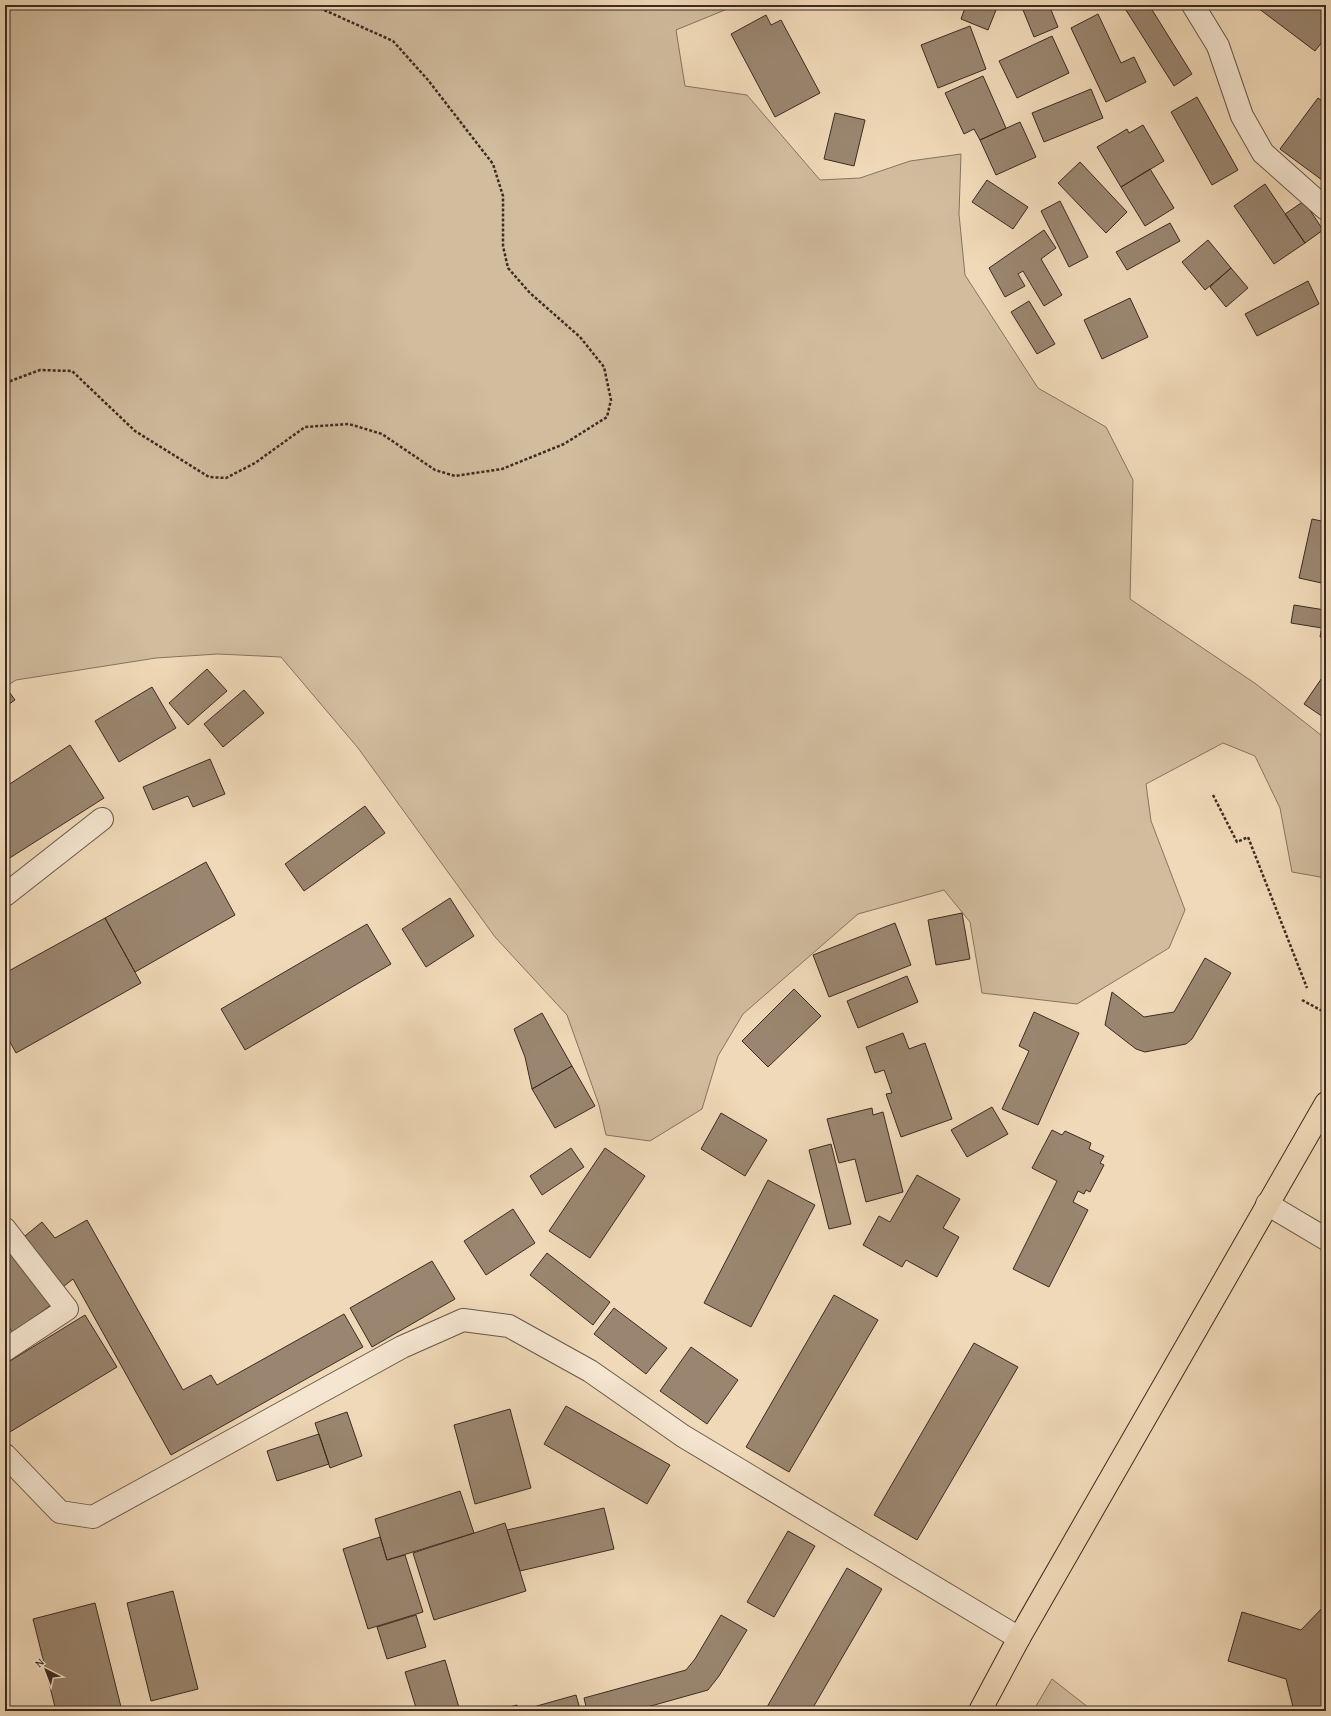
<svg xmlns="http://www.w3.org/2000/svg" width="1331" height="1716" font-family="'Gentium Book Plus',serif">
	<rect width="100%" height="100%" fill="#f0d9b8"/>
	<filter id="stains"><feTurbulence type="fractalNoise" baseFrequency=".005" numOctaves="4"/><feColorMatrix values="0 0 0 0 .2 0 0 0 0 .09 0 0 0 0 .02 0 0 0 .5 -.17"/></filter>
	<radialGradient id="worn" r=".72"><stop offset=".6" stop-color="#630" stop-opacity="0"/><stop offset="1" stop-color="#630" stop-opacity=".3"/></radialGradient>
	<path fill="#d1bc9e" stroke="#867460" d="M5,5H737L676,30L685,86L747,95L820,180L860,178L910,161L961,154L959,214L965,275L1038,388L1106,427L1133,480L1130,599L1256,684L1326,739V878L1292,872L1280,808L1255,756L1223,743L1146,784L1151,821L1185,910L1169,948L1077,1004L982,993L970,922L944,890L858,914L743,1014L718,1056L702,1109L650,1141L606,1135L599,1105L567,1015L495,937L358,748L281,657L218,654L156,658L16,680L5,687Z
		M1052,1679L1093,1711H1033Z"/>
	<path fill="#9a8670" stroke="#3c2c22" d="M966,5H998L988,30L961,19Z
		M1021,5H1049L1058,27L1034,37Z
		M1049,5H1061L1051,9Z
		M1128,5H1149L1192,74L1174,86L1124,7Z
		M1254,5H1326V37L1315,51Z
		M1098,14L1121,63L1134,57L1146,82L1106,102L1071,28Z
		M766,15L771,25L781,20L820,93L775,117L731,34Z
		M970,26L986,69L938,88L921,45Z
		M1052,36L1069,73L1017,98L999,61Z
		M983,76L1006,128L980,140L974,129L964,134L945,93Z
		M1091,89L1103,118L1044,142L1032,113Z
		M1197,97L1238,170L1212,185L1171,112Z
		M1318,98L1326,104V183L1280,149Z
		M835,113L865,120L854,166L824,159Z
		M1020,122L1036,157L996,175L980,140Z
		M1143,125L1164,161L1121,187L1097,147L1127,129L1129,133Z
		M1080,162L1127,212L1106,233L1058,183Z
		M1150,169L1174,208L1145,226L1121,187Z
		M987,180L1028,207L1013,229L972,202Z
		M1265,184L1305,243L1274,264L1234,206Z
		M1060,201L1088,257L1069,267L1041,211Z
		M1304,201L1323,230L1305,243L1285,214Z
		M1170,223L1180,241L1127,270L1116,252Z
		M1044,230L1056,248L1041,259L1062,295L1044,306L1023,271L1018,274L1025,286L1005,297L989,268Z
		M1208,240L1231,268L1205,290L1182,262Z
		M1231,268L1248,288L1226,307L1210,287Z
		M1308,281L1319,304L1257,336L1245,314Z
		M1130,298L1148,337L1102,359L1084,320Z
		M1029,301L1055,344L1037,354L1011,312Z
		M1312,519L1326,522V584L1299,578Z
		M1294,605L1325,610L1322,628L1291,623Z
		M1324,615L1326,616V638L1320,637Z
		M207,669L227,691L188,725L169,703Z
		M1326,672V719L1304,704Z
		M5,686L15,700L5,707Z
		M152,687L176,728L119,762L95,721Z
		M244,690L264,713L223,747L204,724Z
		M70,745L104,798L5,861V787Z
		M210,759L225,794L193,807L188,796L153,810L143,787Z
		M365,806L385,833L304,891L285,864Z
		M206,862L235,915L135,972L105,918Z
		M450,898L474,936L426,967L402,929Z
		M962,913L970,959L936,965L928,920Z
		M105,918L141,983L16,1053L5,1033V973Z
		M895,923L911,965L829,997L813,955Z
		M367,924L391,964L245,1050L221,1009Z
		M1205,958L1231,973L1192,1039L1186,1044L1145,1052L1136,1049L1105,1025L1112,992L1144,1017L1174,1012Z
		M907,976L918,1002L858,1028L847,1001Z
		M794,989L821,1016L768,1067L742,1041Z
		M1034,1012L1079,1033L1038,1125L1002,1109L1029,1051L1019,1046Z
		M542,1013L572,1066L532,1089L525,1057L514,1029Z
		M903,1033L909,1049L925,1043L952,1119L901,1137L886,1094L892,1093L884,1070L875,1073L866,1047Z
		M572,1066L595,1106L555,1128L532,1089Z
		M992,1107L1008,1134L967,1157L951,1130Z
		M872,1108L873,1115L883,1112L903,1192L866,1202L855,1159L839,1163L827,1119Z
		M721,1113L767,1140L745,1176L701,1149Z
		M1052,1130L1062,1135L1065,1131L1091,1143L1089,1149L1104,1156L1100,1163L1104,1165L1090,1192L1086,1190L1084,1194L1078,1191L1073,1202L1088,1210L1049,1287L1013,1269L1057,1181L1032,1168Z
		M831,1144L851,1224L829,1229L809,1150Z
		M571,1148L584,1167L542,1195L530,1176Z
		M605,1148L645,1176L590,1258L549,1231Z
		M917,1175L960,1199L943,1228L959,1237L937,1277L906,1260L902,1267L863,1245L879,1216L890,1222Z
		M768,1180L815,1205L751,1327L704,1303Z
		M513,1209L535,1243L486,1275L464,1241Z
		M87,1220L183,1390L211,1375L217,1385L344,1314L363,1347L171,1455L73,1279L59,1290L20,1240L42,1222L55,1238Z
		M5,1244L51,1305L13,1333L5,1322Z
		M547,1253L610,1302L593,1325L530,1275Z
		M432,1261L455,1299L372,1347L350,1308Z
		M834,1295L878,1320L789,1472L746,1447Z
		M614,1308L667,1348L646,1374L594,1334Z
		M85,1315L117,1367L5,1435V1364Z
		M974,1343L1018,1367L917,1540L874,1515Z
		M691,1347L738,1380L707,1424L660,1391Z
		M566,1406L670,1465L647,1504L544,1444Z
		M510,1409L531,1488L475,1504L454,1425Z
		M347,1412L362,1456L330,1468L315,1423Z
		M319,1434L329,1464L277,1481L267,1451Z
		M460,1491L474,1533L387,1560L375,1519Z
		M604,1508L614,1549L520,1571L507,1530Z
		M505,1523L526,1591L434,1620L413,1553Z
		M788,1531L815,1546L774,1617L747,1602Z
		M380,1537L387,1560L405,1555L423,1612L368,1629L343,1549Z
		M847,1568L882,1589L811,1711H753L767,1707Z
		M173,1591L198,1689L151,1701L127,1603Z
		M95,1603L122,1711H56L33,1619Z
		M1326,1604V1711H1294L1286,1679L1228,1661L1242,1612L1301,1630Z
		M416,1615L426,1647L387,1659L377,1627Z
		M721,1615L747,1630L719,1676L708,1690L633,1711H587L584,1698L686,1670L695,1659Z
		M445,1660L460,1711H417L405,1672Z
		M576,1695L580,1709L574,1711H519Z
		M517,1705L519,1711H495Z"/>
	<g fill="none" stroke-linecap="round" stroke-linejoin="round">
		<defs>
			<path id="minor" d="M1193,5L1218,46L1242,116L1263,153L1326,209
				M5,895L102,819
				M1267,1204L1326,1239
				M5,1229L67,1309L5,1350
				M5,1455L60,1512L93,1517L402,1347L463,1320L509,1326L590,1371L683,1436L1019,1638"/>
			<path id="major" d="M980,1711L1019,1638L1326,1103"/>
		</defs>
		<use href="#minor" stroke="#695748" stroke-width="24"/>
		<use href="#major" stroke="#3c2c22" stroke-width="24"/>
		<path stroke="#3c2c22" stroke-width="2.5" stroke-dasharray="3 2" stroke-linecap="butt" d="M5,383L40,370L72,371L135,431L209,477L226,478L255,463L305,427L349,424L382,434L435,470L455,476L502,469L564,444L607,417L611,400L604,367L580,337L530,293L508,268L503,246V196L493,164L428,80L393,41L313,5
			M1213,795L1237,842L1248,837L1307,988
			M1302,1000L1326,1013"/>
		<use href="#minor" stroke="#f5e6d1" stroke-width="22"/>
		<use href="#major" stroke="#f0d9b8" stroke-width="22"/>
	</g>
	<rect width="1331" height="1716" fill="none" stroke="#f0d9b8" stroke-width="20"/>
	<rect x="6" y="6" width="1319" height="1704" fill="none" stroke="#3c2c22" stroke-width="2"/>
	<rect x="10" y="10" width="1311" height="1696" fill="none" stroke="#3c2c22"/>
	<g transform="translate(46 1670) rotate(318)" stroke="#f5e6d1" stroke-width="3" paint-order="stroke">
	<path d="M0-3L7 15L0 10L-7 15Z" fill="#3c2c22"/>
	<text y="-6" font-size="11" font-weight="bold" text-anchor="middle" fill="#3c2c22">N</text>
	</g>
	<rect width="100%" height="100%" filter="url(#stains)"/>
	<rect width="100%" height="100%" fill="url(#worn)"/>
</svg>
